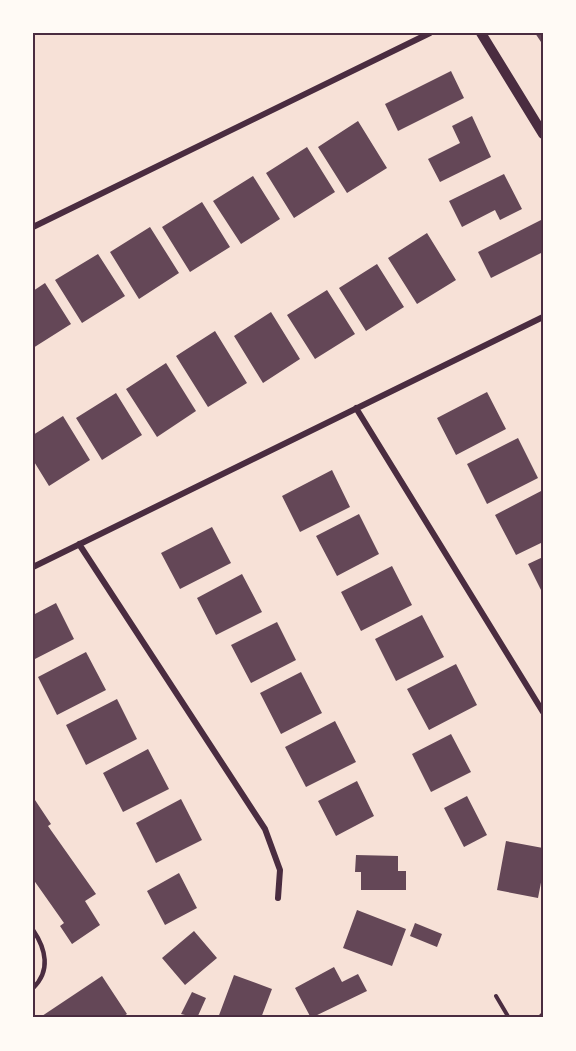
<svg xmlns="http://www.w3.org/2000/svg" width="576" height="1051" font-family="'DM Sans',sans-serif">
	<rect width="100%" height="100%" fill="#f7e1d7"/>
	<path fill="#644757" d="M535,33H543V45Z
		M451,71L464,98L398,131L385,104Z
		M472,116L491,157L440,182L428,159L460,143L452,126Z
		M358,121L387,168L347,193L318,147Z
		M307,147L335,192L294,218L266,173Z
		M504,174L522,209L500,220L495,210L462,227L449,201Z
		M253,176L280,219L241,244L213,201Z
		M202,202L230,247L190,272L162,227Z
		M541,220L543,252L491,278L478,252Z
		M150,227L179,273L139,299L110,252Z
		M427,233L456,280L417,304L388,258Z
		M98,254L125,296L82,323L55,280Z
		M377,264L404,307L366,331L339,288Z
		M45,283L71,324L33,348V291Z
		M327,290L355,334L315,359L287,315Z
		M271,312L300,359L263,383L234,336Z
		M215,331L247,383L208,407L176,356Z
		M166,363L196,411L157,437L126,389Z
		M487,392L506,429L456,455L437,418Z
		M116,393L142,435L102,460L76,418Z
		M63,416L90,460L49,486L33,460V435Z
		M518,438L538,478L487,504L467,464Z
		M332,470L350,507L300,532L282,496Z
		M543,490V542L516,555L495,515Z
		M359,514L379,554L337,576L316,536Z
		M212,527L231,563L180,589L161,553Z
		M543,557V594L528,564Z
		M392,566L412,605L361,631L341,592Z
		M242,574L262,612L216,635L197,598Z
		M56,603L74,639L33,660V615Z
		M422,615L444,657L396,681L375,639Z
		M277,622L296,660L251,683L231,645Z
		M86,652L106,690L57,715L38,677Z
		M456,664L477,705L429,730L407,689Z
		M301,672L322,713L281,734L260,693Z
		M117,699L137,739L86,765L66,725Z
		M335,721L356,762L306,787L285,747Z
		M451,734L471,772L431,792L412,754Z
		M148,749L169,789L123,812L103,773Z
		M357,781L374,816L336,836L318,801Z
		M467,796L487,835L464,847L444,808Z
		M33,797L51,824L48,826L96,894L85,901L100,925L72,944L60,926L64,923L33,879Z
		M181,799L202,840L156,863L136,823Z
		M506,841L543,848V872L538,898L497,890Z
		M356,855L398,856V871H406V890H361V872H355Z
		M179,873L197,908L165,925L147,891Z
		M357,910L406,929L392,966L343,948Z
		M415,923L442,934L437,947L410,936Z
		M194,931L217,958L185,985L162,958Z
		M334,967L342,982L358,974L367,991L311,1018L295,988Z
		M234,975L272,989L261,1018H218Z
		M102,976L127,1014L121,1018H39Z
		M192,992L206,998L197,1018L181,1014Z"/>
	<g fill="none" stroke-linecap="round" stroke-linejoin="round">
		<path stroke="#4a2c40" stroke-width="4" d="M496,996L509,1018
			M539,1018L543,1014"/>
		<path stroke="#4a2c40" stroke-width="4.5" d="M33,930C46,949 51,971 33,988"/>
		<path stroke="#4a2c40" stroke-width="6" d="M33,227L430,33
			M356,408L543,712
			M79,544L265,829L280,870L278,898
			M33,567L543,317"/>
		<path stroke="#4a2c40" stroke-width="10" d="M481,33L543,134"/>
	</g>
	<rect width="576" height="1051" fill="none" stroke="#fffaf5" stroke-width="69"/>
	<rect x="34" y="34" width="508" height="982" fill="none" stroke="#4a2c40" stroke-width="2"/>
</svg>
